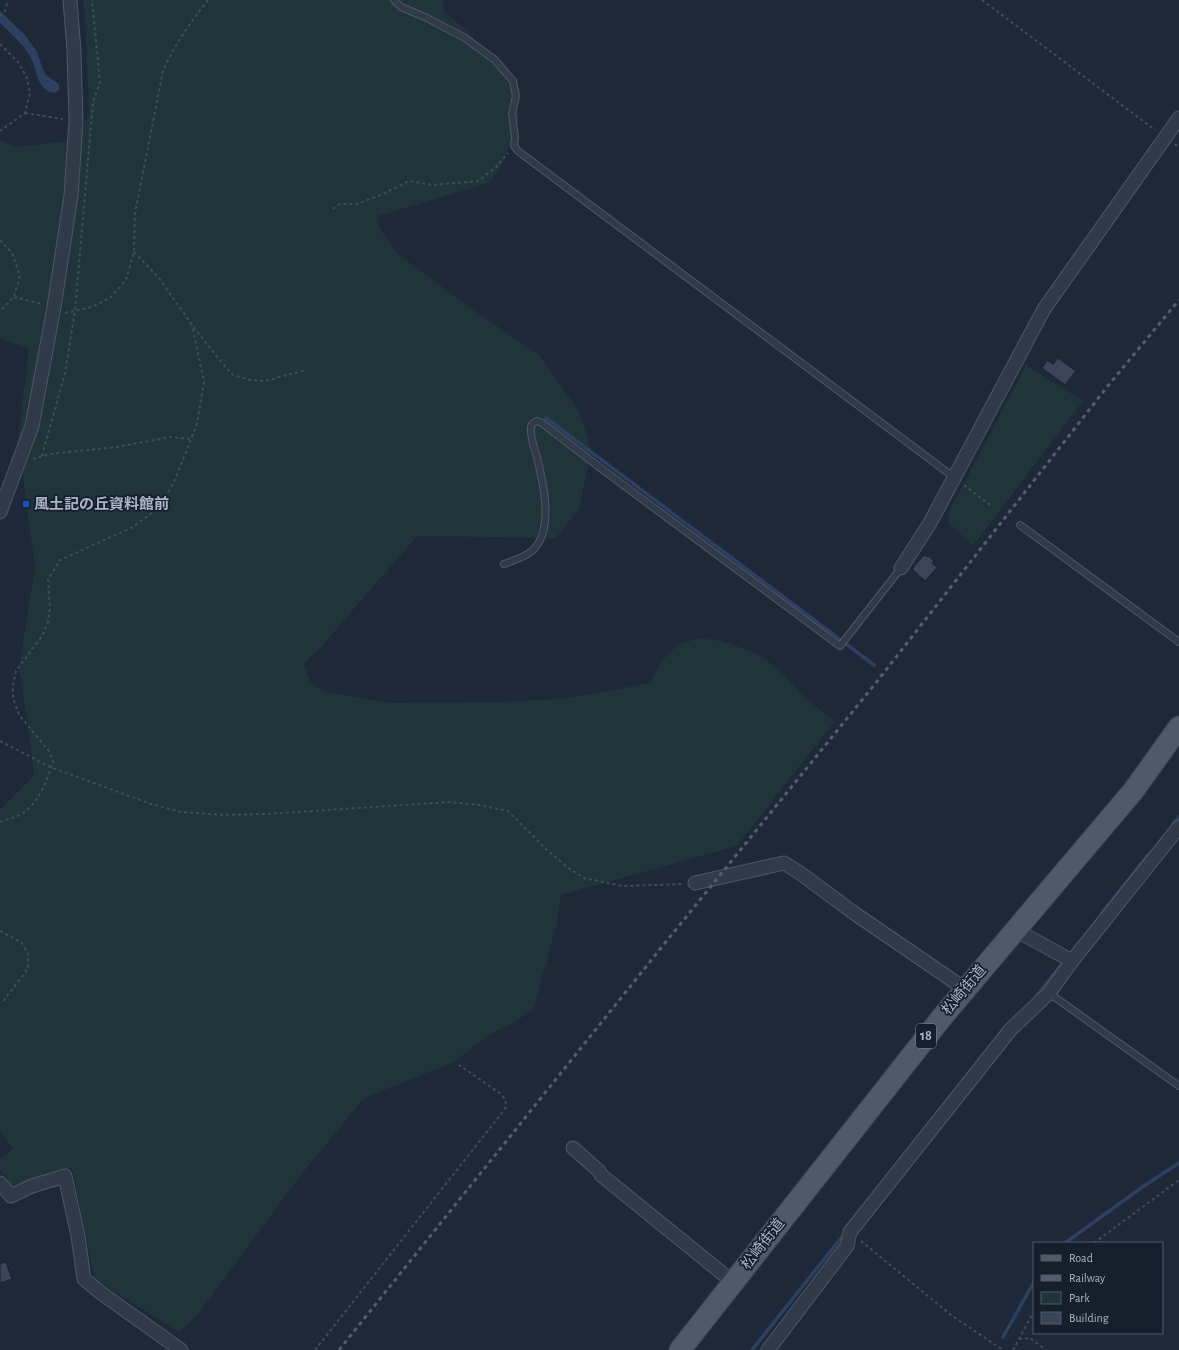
<svg xmlns="http://www.w3.org/2000/svg" width="1179" height="1350" font-family="'Alegreya Sans','Noto Sans JP',sans-serif">
	<rect width="100%" height="100%" fill="#1e2838"/>
	<path fill="#203539" d="M83,0H443V10L468,32L515,83L519,122L500,168L489,183L378,216L380,229L398,254L469,307L539,355L580,413L591,450L579,509L556,538L417,536L320,648L304,663L309,680L322,691L390,703L505,702L569,698L651,683L655,673L666,656L678,645L698,638L722,641L758,654L779,670L805,698L835,721L737,846L561,895L557,923L533,1010L513,1023L490,1034L454,1062L364,1098L297,1180L198,1314L179,1332L95,1280L72,1168L13,1188L0,1170V1159L13,1149L0,1131V810L34,776L29,732L19,668L35,567L18,441L29,349L0,338V140L18,147L77,140L89,114L85,17Z
		M1026,365L1083,401L973,546L948,522L949,512Z"/>
	<path fill="#2d405f" d="M0,11L25,35L37,52L43,70L47,76L59,84V90L55,93C37,92 37,69 30,56C22,43 10,33 0,23Z"/>
	<g fill="none" stroke-linecap="round" stroke-linejoin="round">
		<path stroke="#2d405f" stroke-width="3.5" d="M546,418L874,665
			M1173,824L1179,817
			M1102,913L1148,855
			M1034,999L1061,965
			M1065,1243L1141,1188L1179,1163
			M1003,1337L1034,1282
			M752,1350L845,1233"/>
	</g>
	<path fill="#394559" stroke="#19212f" d="M1058,358L1076,371L1065,385L1042,368L1047,360L1053,364Z
		M924,555L927,557L928,556L934,561L932,563L937,568L925,581L912,569Z
		M6,1262L12,1279L0,1283V1264Z"/>
	<g fill="none" stroke-linecap="round" stroke-linejoin="round">
		<defs>
			<path id="service" d="M394,0L401,7L427,18L465,38L495,60L513,81L516,96L512,114L515,137L514,146L518,151L955,478
				M1020,525L1179,642
				M504,564C512,561 525,557 532,551C555,530 543,483 537,457C534,448 530,437 531,427C532,423 534,422 537,421L542,423L603,470L840,646L901,568
				M1049,993L1179,1086"/>
			<path id="minor" d="M0,512L32,426L54,307L71,196L76,121L74,51L70,0
				M901,568L930,523L1044,309L1179,118
				M695,883L784,863L800,873L854,913L965,989
				M1016,929L1023,934L1072,961
				M573,1148L599,1171L601,1175L733,1282
				M0,1183L11,1196L32,1186L65,1176L78,1236L84,1279L101,1293L181,1350
				M768,1350L847,1246L850,1232L1011,1029L1049,993L1072,961L1179,827"/>
			<path id="primary" d="M680,1350L943,1016L1134,790L1179,727"/>
		</defs>
		<use href="#service" stroke="#4f5767" stroke-width="8"/>
		<use href="#minor" stroke="#4f5767" stroke-width="15"/>
		<use href="#primary" stroke="#3b4352" stroke-width="23"/>
		<path stroke="#3a5154" stroke-width="2" stroke-dasharray="3 3" stroke-linecap="butt" d="M982,0L1155,130
			M0,16L5,11L8,0
			M0,44L19,63L27,78L30,93L25,113L0,131
			M25,113L63,119
			M1175,144L1179,148
			M333,209L340,204H357L383,194L409,181L433,185L478,181L496,167L508,153
			M0,240L12,253L20,276L14,297L0,311
			M134,252L159,278L192,325L222,363L233,375L250,380L265,381L306,370
			M14,297L42,304
			M65,313L92,307L111,297L126,280L134,252L135,213L163,71C174,45 190,23 208,0
			M42,456L65,373L75,311L93,102L100,82L92,0
			M33,459L50,454L117,447L171,437L192,439
			M964,485L990,505
			M0,741L50,767L151,804L181,812L223,815L267,814L449,802L479,805L508,811L546,849L568,868L584,878L623,886L684,884
			M0,822C7,819 17,817 23,813C40,801 47,780 53,762L49,751L19,715L13,698V685L16,671L42,636L48,622L50,608L48,580L60,560L133,527L161,506L174,482L197,424L204,382L192,325
			M0,931L22,943L28,954V969L3,1001L0,1002
			M861,1241L951,1315L1003,1350
			M1094,1243L1179,1180
			M1019,1339L1030,1338L1046,1350
			M315,1350L505,1109C507,1102 505,1099 501,1094L459,1065
			M1013,1350L1034,1311"/>
		<use href="#service" stroke="#313a49" stroke-width="6"/>
		<use href="#minor" stroke="#313a49" stroke-width="13"/>
		<use href="#primary" stroke="#4f5969" stroke-width="21"/>
		<path stroke="#535d70" stroke-width="3" stroke-dasharray="4 4" stroke-linecap="butt" d="M339,1350L665,943L879,679L1107,387L1179,300"/>
	</g>
	<rect fill="#1a4fb4" stroke="#171f2d" stroke-width="1.5" x="22" y="500" width="8" height="8" rx="2"/>
	<g text-anchor="middle" dominant-baseline="central" stroke-width="3.5" stroke-linejoin="round" paint-order="stroke">
		<rect fill="#171f2d" stroke="#7f8798" stroke-width="1" x="916" y="1024" width="20" height="24" rx="3"/>
		<g font-size="14" font-weight="bold" fill="#abb4c6">
			<text x="926" y="1036">18</text>
		</g>
		<g font-size="15" font-weight="bold" fill="#abb4c6" stroke="#171f2d" text-anchor="start">
			<text x="34" y="504">風土記の丘資料館前</text>
		</g>
		<g font-size="15" fill="#abb4c6" stroke="#171f2d">
			<text transform="translate(964 990) rotate(-50)">松崎街道</text>
			<text transform="translate(763 1244) rotate(-52)">松崎街道</text>
		</g>
	</g>
	<rect x="1033" y="1242" width="130" height="92" fill="#171f2d" stroke="#525b6a"/>
	<rect x="1041" y="1255" width="20" height="6" fill="#4f5969" stroke="#525b6a"/>
	<text x="1069" y="1262" font-size="12" fill="#abb4c6">Road</text>
	<rect x="1041" y="1275" width="20" height="6" fill="#535d70" stroke="#525b6a"/>
	<text x="1069" y="1282" font-size="12" fill="#abb4c6">Railway</text>
	<rect x="1041" y="1292" width="20" height="12" fill="#203539" stroke="#525b6a"/>
	<text x="1069" y="1302" font-size="12" fill="#abb4c6">Park</text>
	<rect x="1041" y="1312" width="20" height="12" fill="#394559" stroke="#525b6a"/>
	<text x="1069" y="1322" font-size="12" fill="#abb4c6">Building</text>
</svg>
